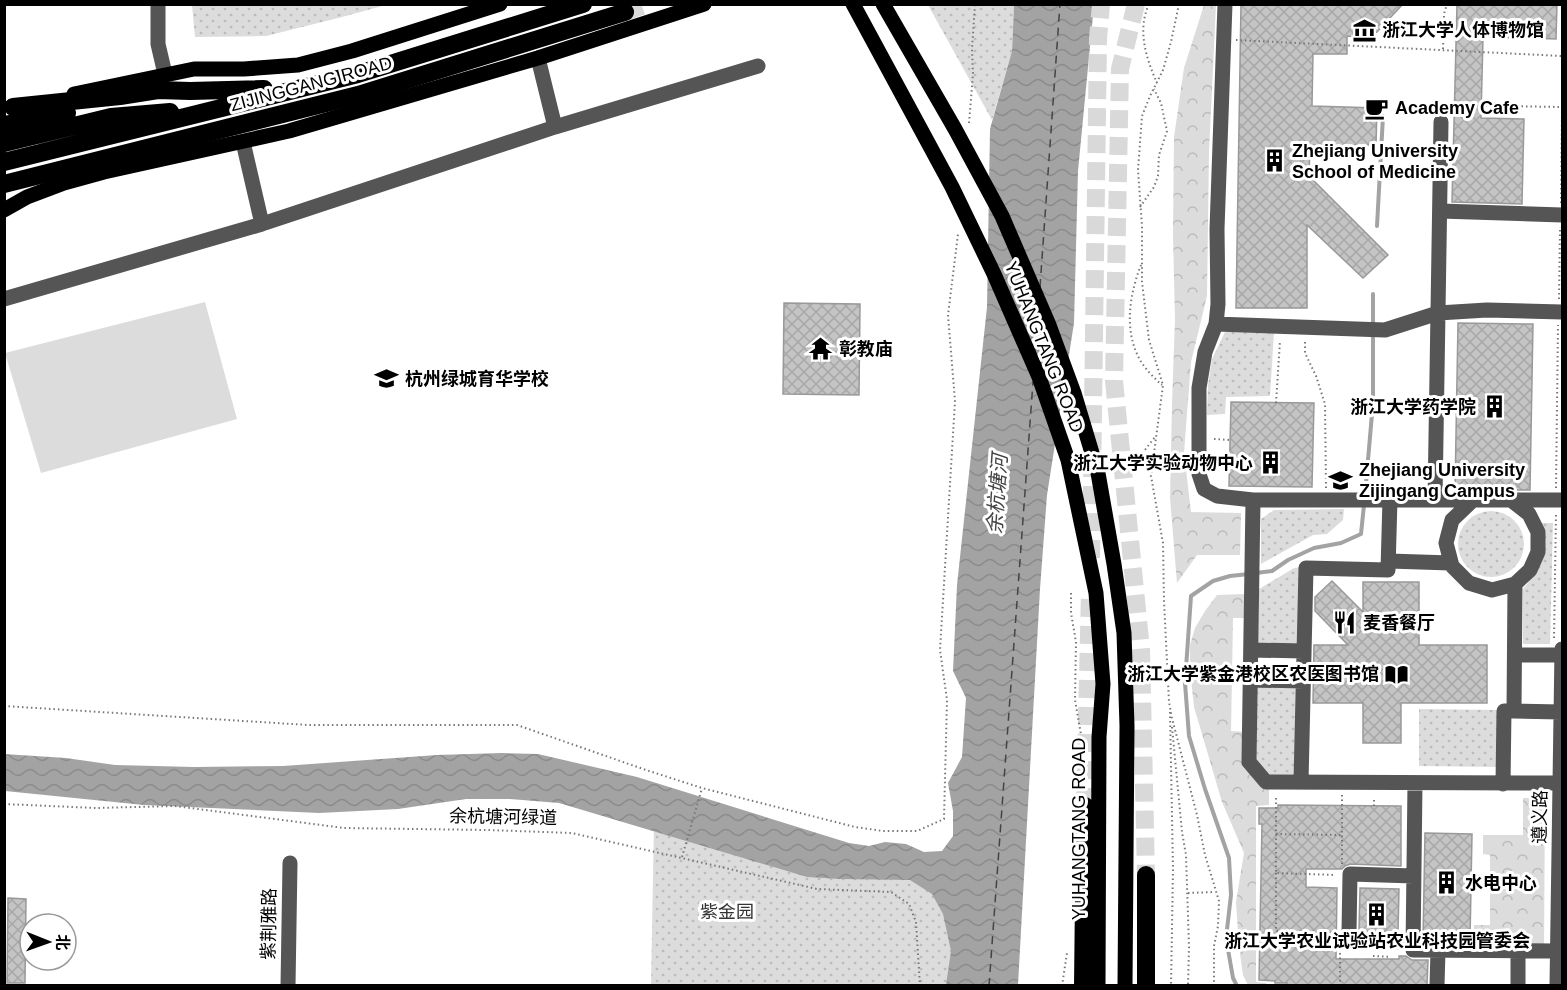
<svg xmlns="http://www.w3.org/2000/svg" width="1567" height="990" font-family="Helvetica,'Noto Sans SC',sans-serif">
	<defs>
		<pattern id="green-dots" width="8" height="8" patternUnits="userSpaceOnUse" patternTransform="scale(1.5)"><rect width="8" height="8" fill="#dcdcdc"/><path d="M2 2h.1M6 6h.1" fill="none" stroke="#bbb" stroke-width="1.8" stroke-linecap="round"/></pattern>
		<pattern id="forest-crowns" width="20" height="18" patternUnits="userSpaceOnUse" patternTransform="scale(1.5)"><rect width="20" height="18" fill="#dcdcdc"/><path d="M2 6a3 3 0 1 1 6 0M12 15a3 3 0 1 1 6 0" fill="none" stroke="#bbb"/></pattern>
		<pattern id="water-waves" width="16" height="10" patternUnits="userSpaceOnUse" patternTransform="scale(1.5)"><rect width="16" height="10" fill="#a3a3a3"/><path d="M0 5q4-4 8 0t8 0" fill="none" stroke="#8b8b8b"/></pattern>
		<pattern id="building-cross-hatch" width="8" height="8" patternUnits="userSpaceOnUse" patternTransform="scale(1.5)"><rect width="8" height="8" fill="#c4c4c4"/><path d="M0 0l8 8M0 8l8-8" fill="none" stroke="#a7a7a7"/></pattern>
	</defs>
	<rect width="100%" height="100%" fill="#fff"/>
	<path fill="url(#green-dots)" d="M192,5V4L386,5L342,17L266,36L195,37Z
		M928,5H1014L1012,51L992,120Z
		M1225,332H1274L1270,396L1226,397L1225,414L1207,415L1208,385L1212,359Z
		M1344,509L1343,520L1327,534L1313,535L1261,564V519L1274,510Z
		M1458 544a33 33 0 1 1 66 0a33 33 0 1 1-66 0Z
		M1540,523H1553L1550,644H1523V589L1537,572Z
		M1302,567L1300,644H1258L1259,589L1294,568Z
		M1257,686L1299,687L1297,777L1268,776L1256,763Z
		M1419,709L1497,710V767L1419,766Z
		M654,822L918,874L966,905L960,985L651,986Z"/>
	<path fill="url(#forest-crowns)" d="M1204,5H1216L1209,152L1207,296L1191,362L1184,453L1191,512L1241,513L1240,555H1197L1177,583L1170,498L1172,404L1175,319L1173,235L1174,137L1184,68Z
		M1245,594L1244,618H1233L1231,731L1245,732L1269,788V805L1256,806V982L1266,983L1267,985H1248L1243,975L1239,947L1236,902L1244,853L1222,802L1194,707L1190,670V645L1195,628L1205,611L1217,595Z
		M1523,798H1545L1544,948L1474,947V925H1490V855L1483,854V835H1523Z"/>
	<path fill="#dcdcdc" d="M205,302L237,419L41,473L5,353Z"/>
	<path fill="url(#water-waves)" d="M1014,5H1094L1078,171L1074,323L1047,495L1040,589L1018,985H946L951,951L943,914L932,894L910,880L840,879L807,877L559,803L510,799H466L398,809L319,813L144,805L5,791L4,754L66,758L115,765L194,767L283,766L437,755L502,753L538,754L637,777L849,843L869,846L885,842L906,844L924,852L942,851L953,836V811L948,783L962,757L966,698L953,671L957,585L987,307L990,129L1012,51Z"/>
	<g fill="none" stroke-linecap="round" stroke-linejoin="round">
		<path stroke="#a3a3a3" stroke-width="4" d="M1377,226L1383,116
			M1373,327V294
			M1365,495L1373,402V335
			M1256,573L1272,571L1288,560L1314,548L1341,543L1361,534L1364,505
			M1237,986L1233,978L1226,938L1231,895L1229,858L1205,789L1189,736L1185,683L1191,596L1213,581L1230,576L1249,574"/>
		<path stroke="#444" stroke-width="1.5" stroke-dasharray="8 6" stroke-linecap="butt" d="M1040,287L1060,4
			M1035,350L1038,316
			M989,986L1033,382"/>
	</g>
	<path fill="url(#building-cross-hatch)" stroke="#999" stroke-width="1.5" d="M1241,4H1403L1377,32L1368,38L1347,36V54H1313L1312,106L1377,108L1376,145H1310L1309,176L1388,255L1363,278L1307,225V308H1236Z
		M1457,4H1557L1556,39L1483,37L1481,118L1524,119L1522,204L1452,202Z
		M784,303L860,304L859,395L783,394Z
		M1458,323L1533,324L1530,490H1455Z
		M1231,402L1314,403L1312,487L1229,486Z
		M1332,581L1363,612V582H1419V645H1487V703H1401V743H1363V703H1313L1314,645H1348L1315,611V597Z
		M1278,805L1401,806V866L1350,864L1345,866L1342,869H1306V887L1337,888L1336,959H1399V956H1406L1412,960H1428L1427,986H1287V983H1275V981L1259,980L1262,824H1259V808H1278Z
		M1425,833L1472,834L1470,940H1423Z
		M1360,888L1399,889L1398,932L1359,931Z
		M8,898L26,899L25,983H7Z"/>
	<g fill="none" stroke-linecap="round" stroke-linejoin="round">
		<path stroke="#d9d9d9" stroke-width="18" stroke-dasharray="18 9" stroke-linecap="butt" d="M1136,4L1120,69L1114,381L1141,650L1146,875
			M625,12L647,4
			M1091,558L1098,39L1101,4
			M1085,806L1090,591"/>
		<path stroke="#777" stroke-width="2" stroke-dasharray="1.5 3" stroke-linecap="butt" d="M1149,4C1137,30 1146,58 1157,83
			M1179,4L1171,42L1163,70L1150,96L1142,116L1138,170L1142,226V282L1149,340L1163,385L1151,476L1163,543L1164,601L1169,702L1172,718L1197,815L1205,855L1219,901L1218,926L1214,946V986
			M1236,40L1562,56
			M1443,49L1444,14L1447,4
			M1441,110V105L1562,107
			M969,123L973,74L972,49L975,4
			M1561,203L1562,109
			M1140,207L1154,187L1158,176L1159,155L1167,131L1161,103L1154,89
			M1141,265C1130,293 1124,328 1138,356C1143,367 1153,377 1162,385
			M1559,299L1560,229
			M1305,342V353L1316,376L1325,404L1326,488
			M1276,403L1280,341
			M1214,439L1230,440
			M1134,464L1155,437
			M1556,488L1558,325
			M1071,593V613L1076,642L1075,700L1083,746L1081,778L1079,793
			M1554,638L1556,514
			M4,706L308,725H517L646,770L702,788L855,827L883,831H917L944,819L947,700L940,650L955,401L948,315L958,234
			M1170,712L1173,869L1171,986
			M1172,727L1182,832L1186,855L1189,947L1188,986
			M1276,798V873L1336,875
			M4,804L96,808L175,806L344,828L488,830L572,833L817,889L891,892L909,904L916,922L920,986
			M1374,806V797
			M1276,834L1342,835
			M682,857L702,788
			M1342,864V794
			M1276,873V931L1335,932
			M1188,893L1215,892
			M1373,956L1391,957
			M1062,986L1067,953
			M1340,986V953"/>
		<path stroke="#555" stroke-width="15" d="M158,4V44L165,74
			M1225,4L1217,229L1218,304L1216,324L1205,352L1199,388V474L1204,489L1217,496L1253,500
			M538,58L555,127
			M243,142L262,224
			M1440,211L1562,215
			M4,299L262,224L555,127L758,66
			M1216,324L1385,330L1438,313L1487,310L1562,312
			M1435,500L1441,122
			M1473,500L1452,520L1446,543L1452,566L1469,583L1492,590L1515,584L1530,570L1538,552V532L1529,514L1511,500
			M1389,561L1451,563
			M1515,584L1514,711L1561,712
			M1251,650L1304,651
			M1515,655H1562
			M1250,680L1304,681
			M1301,782L1306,568L1388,570L1390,499
			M1415,783L1413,950L1557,951
			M1560,783L1266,782L1249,762L1253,500H1562
			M1503,784L1504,711H1514
			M1413,942L1349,941V932L1350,874L1414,876
			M288,986L290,863
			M1437,986L1438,950
			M1518,986V951
			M1557,986L1562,649"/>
		<path stroke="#000" stroke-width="15" d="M853,4L952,187L994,274L1039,377L1068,460L1096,593L1103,684L1099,737L1098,986
			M883,4L955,129L1002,216L1049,325L1074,393L1098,473L1114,564L1124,633L1127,726L1125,986
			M74,94L194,69H244L298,65L352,51L500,4
			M4,210L27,197L64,183L104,172L289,131L538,58L704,4"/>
		<path stroke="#000" stroke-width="18" d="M13,107L120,96L158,90L190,91L264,89
			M4,125L67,113
			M4,143L111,117L170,112
			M4,162L358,74L583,4
			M4,184L358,95L625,12
			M1083,986L1085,806
			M1146,986V875"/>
	</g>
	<defs>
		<symbol id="museum-bare" viewBox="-9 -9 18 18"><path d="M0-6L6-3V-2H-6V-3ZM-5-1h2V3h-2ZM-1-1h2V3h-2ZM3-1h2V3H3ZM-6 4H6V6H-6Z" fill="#000" stroke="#fff" stroke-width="2.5" paint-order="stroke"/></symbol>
		<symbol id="cafe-bare" viewBox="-9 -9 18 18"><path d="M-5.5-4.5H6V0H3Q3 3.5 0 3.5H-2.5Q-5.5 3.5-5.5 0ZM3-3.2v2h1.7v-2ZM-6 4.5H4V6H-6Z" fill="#000" stroke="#fff" stroke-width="2.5" paint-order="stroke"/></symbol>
		<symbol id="building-bare" viewBox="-9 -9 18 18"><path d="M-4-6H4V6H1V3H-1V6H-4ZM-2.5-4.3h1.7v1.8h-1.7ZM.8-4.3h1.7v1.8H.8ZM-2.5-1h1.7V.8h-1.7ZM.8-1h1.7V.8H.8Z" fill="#000" stroke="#fff" stroke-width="2.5" paint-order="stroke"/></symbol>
		<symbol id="temple-bare" viewBox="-9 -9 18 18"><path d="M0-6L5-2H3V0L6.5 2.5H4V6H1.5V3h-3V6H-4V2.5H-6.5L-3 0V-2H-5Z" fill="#000" stroke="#fff" stroke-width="2.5" paint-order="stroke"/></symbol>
		<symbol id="school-bare" viewBox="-9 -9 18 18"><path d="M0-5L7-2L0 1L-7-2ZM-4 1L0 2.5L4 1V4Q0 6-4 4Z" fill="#000" stroke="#fff" stroke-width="2.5" paint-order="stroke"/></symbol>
		<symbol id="university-bare" viewBox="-9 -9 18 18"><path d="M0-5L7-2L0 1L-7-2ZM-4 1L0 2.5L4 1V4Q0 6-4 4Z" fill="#000" stroke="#fff" stroke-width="2.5" paint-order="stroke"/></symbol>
		<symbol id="restaurant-bare" viewBox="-9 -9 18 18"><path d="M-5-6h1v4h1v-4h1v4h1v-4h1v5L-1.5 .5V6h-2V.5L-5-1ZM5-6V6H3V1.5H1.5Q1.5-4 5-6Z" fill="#000" stroke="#fff" stroke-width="2.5" paint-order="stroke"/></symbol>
		<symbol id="library-bare" viewBox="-9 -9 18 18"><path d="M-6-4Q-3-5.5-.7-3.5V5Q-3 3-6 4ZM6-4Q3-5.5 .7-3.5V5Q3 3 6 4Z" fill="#000" stroke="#fff" stroke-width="2.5" paint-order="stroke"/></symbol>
	</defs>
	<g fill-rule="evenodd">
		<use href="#museum-bare" x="1348" y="14" width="33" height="33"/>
		<use href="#cafe-bare" x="1360" y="92" width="33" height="33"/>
		<use href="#building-bare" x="1258" y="144" width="33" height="33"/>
		<use href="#temple-bare" x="804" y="332" width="33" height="33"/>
		<use href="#school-bare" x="370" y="362" width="33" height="33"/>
		<use href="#building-bare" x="1478" y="390" width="33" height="33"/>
		<use href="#building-bare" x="1254" y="446" width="33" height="33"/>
		<use href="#university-bare" x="1324" y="464" width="33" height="33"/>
		<use href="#restaurant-bare" x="1328" y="606" width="33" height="33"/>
		<use href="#library-bare" x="1380" y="658" width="33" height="33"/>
		<use href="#building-bare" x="1430" y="866" width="33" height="33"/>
		<use href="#building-bare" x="1360" y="898" width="33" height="33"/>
	</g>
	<g text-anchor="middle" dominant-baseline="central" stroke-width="6" stroke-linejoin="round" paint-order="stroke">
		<g font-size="18" font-weight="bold" fill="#000" stroke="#fff" text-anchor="start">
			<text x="1382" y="30">浙江大学人体博物馆</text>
			<text x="1395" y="108">Academy Cafe</text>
			<text x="1292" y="151">Zhejiang University<tspan x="1292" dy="21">School of Medicine</tspan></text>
			<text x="839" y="349">彰教庙</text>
			<text x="405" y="379">杭州绿城育华学校</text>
			<text x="1476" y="407" text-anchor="end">浙江大学药学院</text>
			<text x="1253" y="463" text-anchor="end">浙江大学实验动物中心</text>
			<text x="1359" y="470">Zhejiang University<tspan x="1359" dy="21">Zijingang Campus</tspan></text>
			<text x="1363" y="623">麦香餐厅</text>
			<text x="1379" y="674" text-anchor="end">浙江大学紫金港校区农医图书馆</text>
			<text x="1465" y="883">水电中心</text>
			<text x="1377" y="941" text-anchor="middle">浙江大学农业试验站农业科技园管委会</text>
		</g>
		<g font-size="18" fill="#000" stroke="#fff">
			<text transform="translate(311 84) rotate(-15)">ZIJINGGANG ROAD</text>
			<text transform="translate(1044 347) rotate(68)">YUHANGTANG ROAD</text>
			<text transform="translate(503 817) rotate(1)">余杭塘河绿道</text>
			<text transform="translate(1540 817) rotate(-89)">遵义路</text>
			<text transform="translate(1079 829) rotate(-90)">YUHANGTANG ROAD</text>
			<text transform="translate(269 924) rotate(-89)">紫荆雅路</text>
		</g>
		<g font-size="18" fill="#333" stroke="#fff">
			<text x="727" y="912">紫金园</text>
		</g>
		<g font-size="20" font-style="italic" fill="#444" stroke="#fff">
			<text transform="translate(997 494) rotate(-86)">余杭塘河</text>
		</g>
	</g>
	<rect width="1567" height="990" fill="none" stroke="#000000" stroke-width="12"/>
	<g transform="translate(48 942) rotate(91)"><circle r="28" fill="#ffffff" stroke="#999999" stroke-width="1.5"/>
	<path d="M0-4.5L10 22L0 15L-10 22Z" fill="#000000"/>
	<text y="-9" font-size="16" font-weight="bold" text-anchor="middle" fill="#000000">北</text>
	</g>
</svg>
